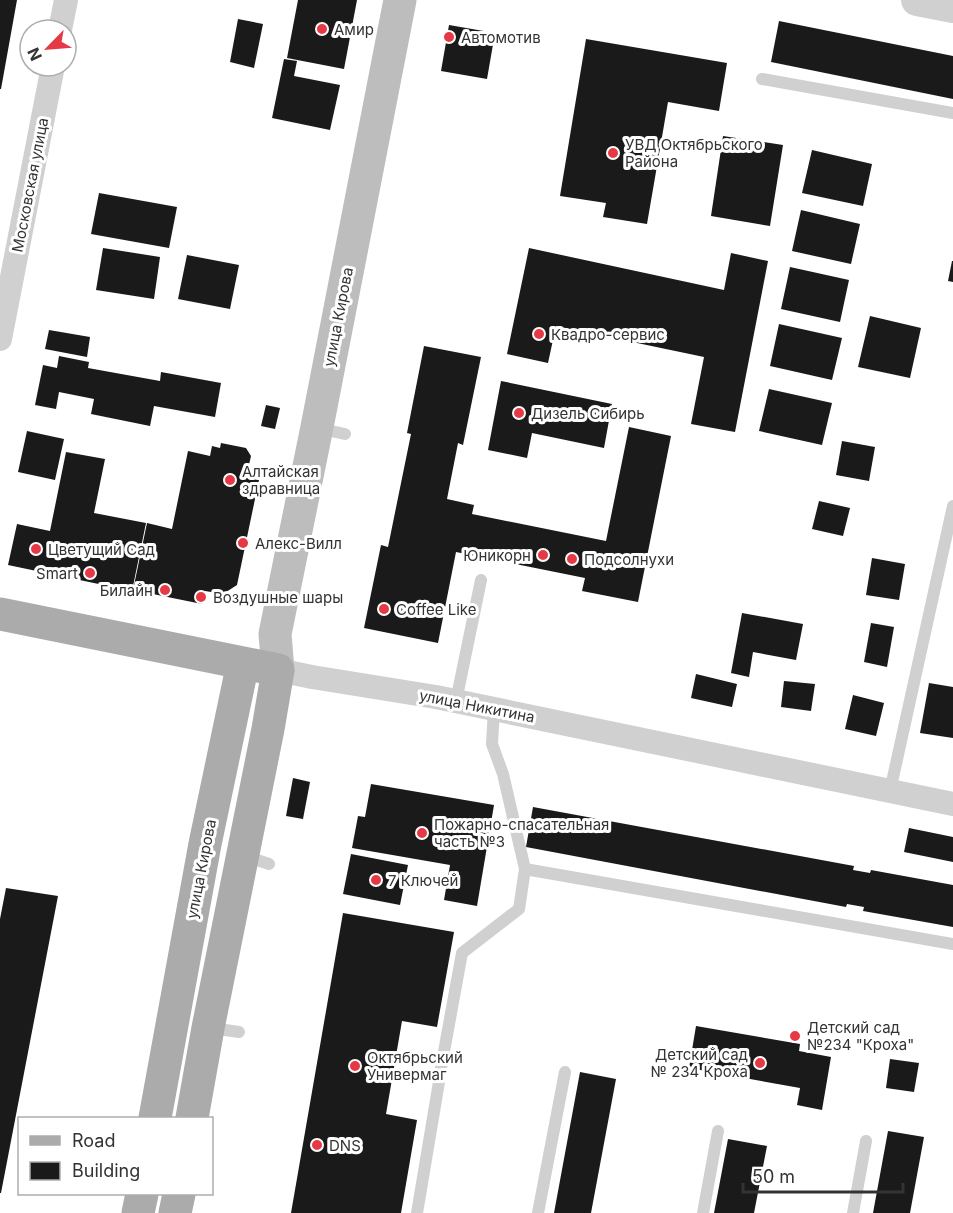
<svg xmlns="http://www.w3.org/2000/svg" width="953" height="1213" font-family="Inter,sans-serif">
	<rect width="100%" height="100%" fill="#fff"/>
	<path fill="#1a1a1a" d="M0,0H17L1,89H0Z
		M298,0H357L344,69L287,58Z
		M238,19L263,24L254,68L230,62Z
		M779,21L953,56V99L771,62Z
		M449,25L495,33L487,79L441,71Z
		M586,39L727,63L719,111L668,102L647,224L603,217L606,203L560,196Z
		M284,59L297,61L294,76L340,85L330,130L272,118Z
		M723,136L783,145L770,226L711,216Z
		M812,150L872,164L863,206L802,193Z
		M99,193L177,207L169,248L91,234Z
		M801,210L860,224L851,264L792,251Z
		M103,248L160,257L154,299L96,290Z
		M529,248L724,290L731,253L768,261L735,432L691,424L704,357L556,326L548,363L507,354Z
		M187,255L239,265L230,309L178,299Z
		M952,261H953V282L948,281Z
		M790,267L849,280L840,322L781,309Z
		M870,316L921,328L910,378L858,367Z
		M779,324L842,338L832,380L770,366Z
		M49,330L90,337L87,357L45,349Z
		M424,346L481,357L463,445L458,443L447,499L474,505L472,514L606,541L629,427L671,436L638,602L582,591L585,578L456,552L438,643L364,628L381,545L388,547L411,434L407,433Z
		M59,356L89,362L88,368L160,381L161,372L221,383L215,417L154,406L150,426L91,414L94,399L59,392L56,409L35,405L43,365L57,368Z
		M501,381L612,404L604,448L532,433L527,458L488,450Z
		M769,389L832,403L822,445L759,431Z
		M266,405L280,408L275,429L261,426Z
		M27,431L64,439L55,480L18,472Z
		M842,441L875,447L869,481L836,475Z
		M221,443L246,448L251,456L246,478L259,480L237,585L223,594L205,591L202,604L133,590L147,523L172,529L188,451L210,456L212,446L220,448Z
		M66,452L105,459L94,513L146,523L132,591L8,565L17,524L50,531Z
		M819,501L850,508L843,536L812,529Z
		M872,558L905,564L899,600L866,595Z
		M742,613L803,624L796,660L753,652L749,677L731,673Z
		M871,623L894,627L887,667L864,662Z
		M696,674L737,684L732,707L691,698Z
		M784,681L815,684L811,711L781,707Z
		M929,683L953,687V738L920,733Z
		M853,695L884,703L876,736L845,729Z
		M293,778L310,782L303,819L286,816Z
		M371,784L494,805L477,906L444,900L450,865L352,848L358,816L365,817Z
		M533,807L854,866L853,870L870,873L871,870L953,885V927L863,911L864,907L847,904L846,907L526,847Z
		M909,828L953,837V862L904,852Z
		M351,854L408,865L400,905L343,894Z
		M6,888L58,896L1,1193H0V919Z
		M343,913L454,932L437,1027L402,1021L386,1114L417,1120L401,1213H291Z
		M696,1026L800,1044L799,1051L831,1057L822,1110L797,1105L800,1088L689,1068Z
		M890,1059L919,1063L914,1092L886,1088Z
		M580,1072L616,1079L591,1213H554Z
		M888,1131L924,1137L910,1213H873Z
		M728,1139L767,1146L754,1213H714Z"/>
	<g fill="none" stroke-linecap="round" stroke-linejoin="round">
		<path stroke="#d0d0d0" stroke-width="12" d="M762,79L953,113
			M317,428L345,434
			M456,701L481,580
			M890,791L953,506
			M245,856L269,864
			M525,869L953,944
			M211,1028L239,1032
			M441,1068L462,953L519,909L525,869L503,774L492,744L494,709
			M417,1213L439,1082
			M538,1213L565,1072
			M703,1213L718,1131
			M853,1213L866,1141"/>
		<path stroke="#d0d0d0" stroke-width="24" d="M60,30L66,0
			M0,339L53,66
			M278,670L312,677L436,697L953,804"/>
		<path stroke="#d0d0d0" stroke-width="32" d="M917,0L953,7"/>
		<path stroke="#bdbdbd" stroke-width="33" d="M278,670L275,634L317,427L400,0"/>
		<path stroke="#ababab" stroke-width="33" d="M0,614L278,670L268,729L208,1028L192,1118
			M155,1118L205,844L243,663
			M138,1213L142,1194
			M175,1213L179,1194"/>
	</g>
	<g fill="#e63946" stroke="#fff" stroke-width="2">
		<circle cx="322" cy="29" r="6"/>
		<circle cx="449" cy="37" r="6"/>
		<circle cx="613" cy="153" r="6"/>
		<circle cx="539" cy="334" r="6"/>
		<circle cx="519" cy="413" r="6"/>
		<circle cx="230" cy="480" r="6"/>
		<circle cx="243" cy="543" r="6"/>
		<circle cx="36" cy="549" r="6"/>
		<circle cx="543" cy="555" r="6"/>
		<circle cx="572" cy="559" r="6"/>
		<circle cx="90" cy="573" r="6"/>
		<circle cx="165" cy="590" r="6"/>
		<circle cx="201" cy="597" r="6"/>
		<circle cx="384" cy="609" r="6"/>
		<circle cx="422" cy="833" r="6"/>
		<circle cx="376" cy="880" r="6"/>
		<circle cx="795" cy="1036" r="6"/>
		<circle cx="760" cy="1063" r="6"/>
		<circle cx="355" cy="1066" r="6"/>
		<circle cx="317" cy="1145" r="6"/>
	</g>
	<g text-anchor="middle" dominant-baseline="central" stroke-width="6" stroke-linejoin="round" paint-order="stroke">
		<g font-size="15" fill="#333" stroke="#fff" text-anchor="start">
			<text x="334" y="29">Амир</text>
			<text x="461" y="37">Автомотив</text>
			<text x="625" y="144">УВД Октябрьского<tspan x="625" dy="17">Района</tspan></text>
			<text x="551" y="334">Квадро-сервис</text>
			<text x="531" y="413">Дизель Сибирь</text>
			<text x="242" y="471">Алтайская<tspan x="242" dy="17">здравница</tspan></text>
			<text x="255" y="543">Алекс-Вилл</text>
			<text x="48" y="549">Цветущий Сад</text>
			<text x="531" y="555" text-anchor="end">Юникорн</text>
			<text x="584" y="559">Подсолнухи</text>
			<text x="78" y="573" text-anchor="end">Smart</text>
			<text x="153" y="590" text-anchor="end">Билайн</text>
			<text x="213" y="597">Воздушные шары</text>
			<text x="396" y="609">Coffee Like</text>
			<text x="434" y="824">Пожарно-спасательная<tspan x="434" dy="17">часть №3</tspan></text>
			<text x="388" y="880">7 Ключей</text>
			<text x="807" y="1027">Детский сад<tspan x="807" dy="17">№234 "Кроха"</tspan></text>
			<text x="748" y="1054" text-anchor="end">Детский сад<tspan x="748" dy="17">№ 234 Кроха</tspan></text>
			<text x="367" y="1057">Октябрьский<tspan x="367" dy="17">Универмаг</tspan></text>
			<text x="329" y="1145">DNS</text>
		</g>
		<g font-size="15" fill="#333" stroke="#fff">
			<text transform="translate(30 185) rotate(-79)">Московская улица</text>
			<text transform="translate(338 317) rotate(-79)">улица Кирова</text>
			<text transform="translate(477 706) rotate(11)">улица Никитина</text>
			<text transform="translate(201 869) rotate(-79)">улица Кирова</text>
		</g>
	</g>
	<rect x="18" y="1117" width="195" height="78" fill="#ffffff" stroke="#adadad" stroke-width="1.5"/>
	<rect x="30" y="1136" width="30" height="9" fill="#ababab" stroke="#adadad" stroke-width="1.5"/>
	<text x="72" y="1147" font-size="18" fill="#333333">Road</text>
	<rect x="30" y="1162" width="30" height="18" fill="#1a1a1a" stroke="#adadad" stroke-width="1.5"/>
	<text x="72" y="1177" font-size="18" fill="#333333">Building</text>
	<g transform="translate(48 48) rotate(245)"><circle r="28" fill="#ffffff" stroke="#adadad" stroke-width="1.5"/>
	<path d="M0-4.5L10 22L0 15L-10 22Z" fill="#e63946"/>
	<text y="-9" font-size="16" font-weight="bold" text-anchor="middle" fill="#333333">N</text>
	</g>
	<path d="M743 1183v9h160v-9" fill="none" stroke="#333333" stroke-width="3"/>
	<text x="752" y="1183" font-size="18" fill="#333333" stroke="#ffffff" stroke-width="4.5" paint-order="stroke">50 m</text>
</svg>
